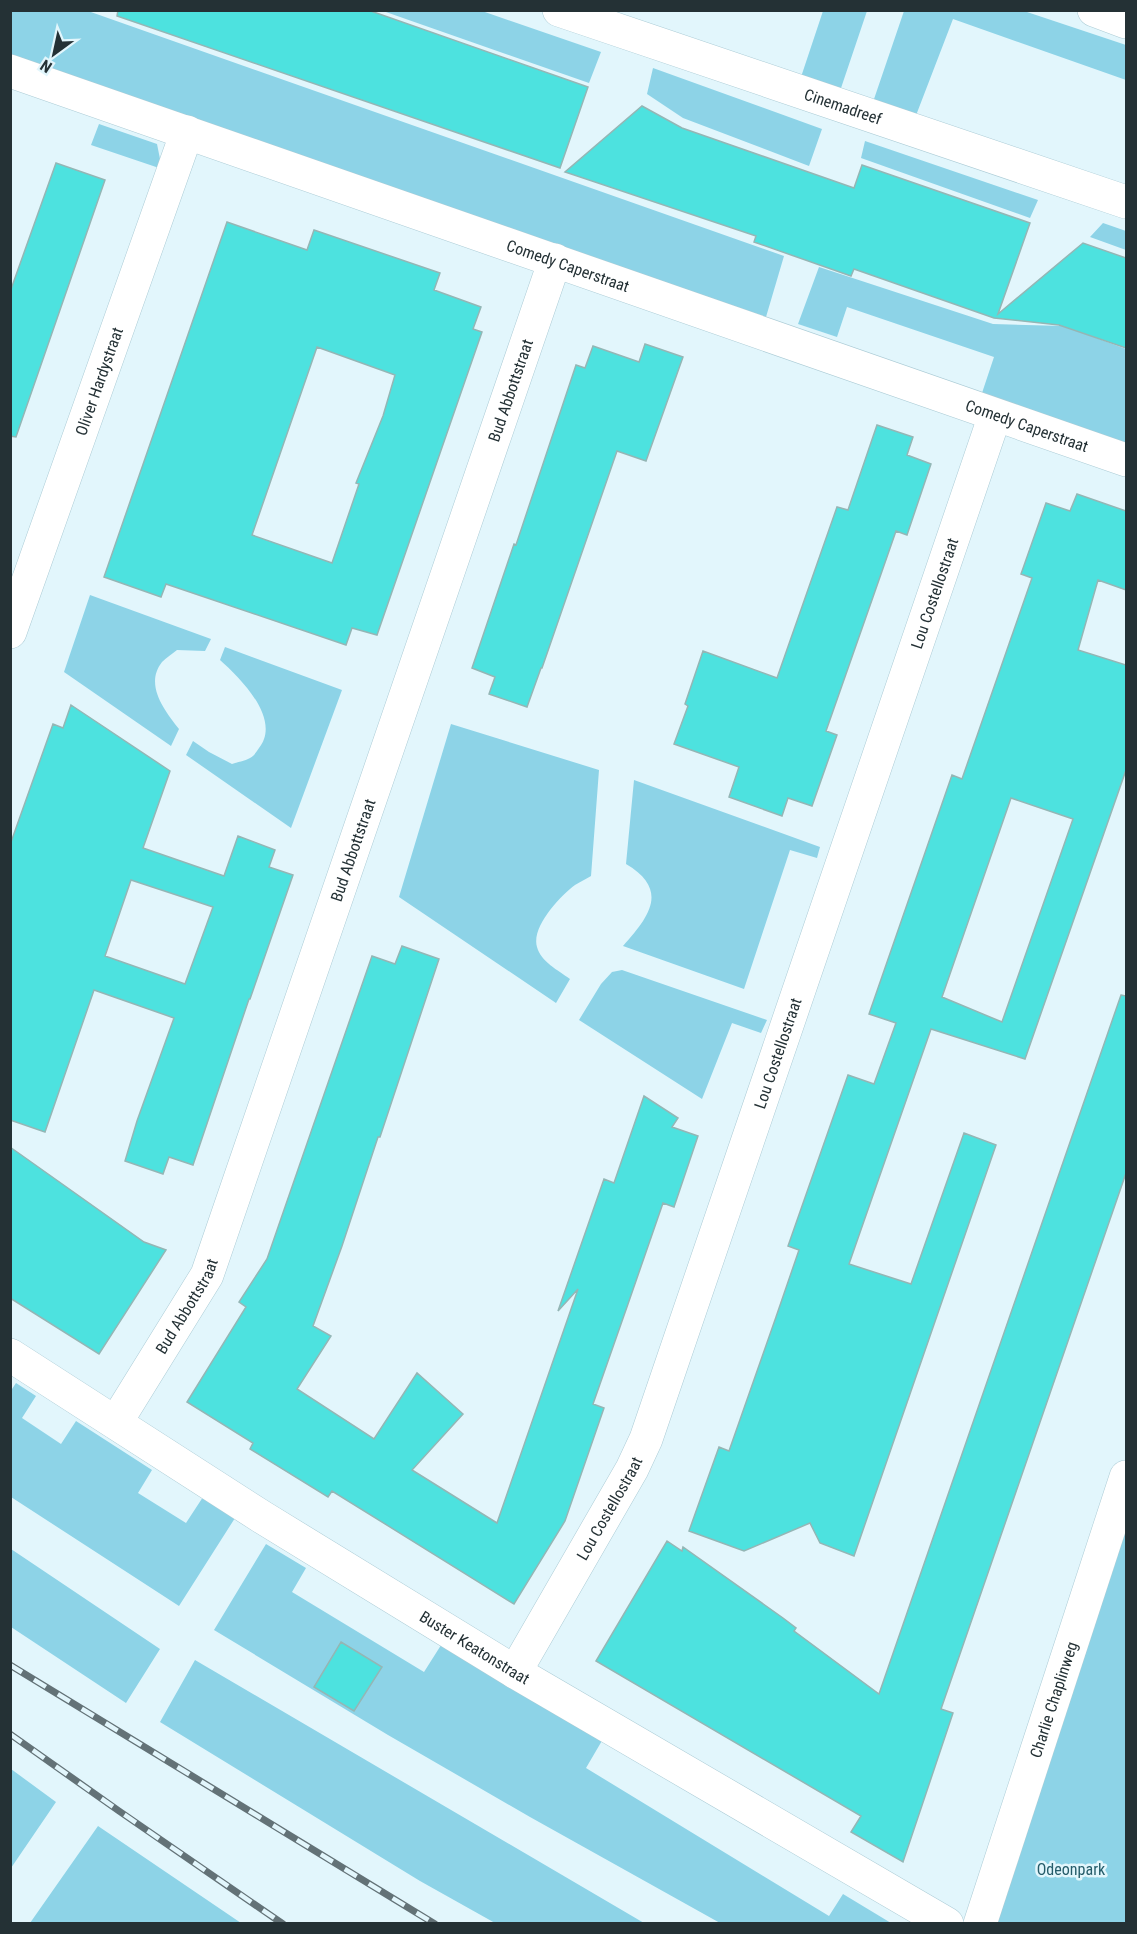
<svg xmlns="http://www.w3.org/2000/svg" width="1137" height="1934" font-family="'Roboto Condensed',sans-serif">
	<rect width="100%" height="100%" fill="#e2f6fc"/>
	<path fill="#8dd3e7" d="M11,11H88L784,256L766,317L11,57Z
		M383,11H482L601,52L589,83Z
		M823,11H867L840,91L801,77Z
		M904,11H1024L1126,45V80L953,19L915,118L873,102Z
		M653,68L822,129L809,166L683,118L647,94Z
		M99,124L157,144L162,169L91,145Z
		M865,141L1038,200L1030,218L861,158Z
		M1103,223L1126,231V250L1090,237Z
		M819,267L993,324L1064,326L1126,349V446L981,396L994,357L847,307L837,337L798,324Z
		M90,595L211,639L205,651L177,650C172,654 166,658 162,662C144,685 165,711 179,729L171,746L64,672Z
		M225,647L342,690L291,828L186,755L193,741L209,752L232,764C237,762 245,761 250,758C254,756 257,751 259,748C282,719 240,678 220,660Z
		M451,724L599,770L591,876C586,879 580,882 575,885C560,896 531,927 537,947C541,962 558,970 570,979L556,1003L399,897Z
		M634,780L820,847L817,858L790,850L744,989L623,946C649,917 670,890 626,864Z
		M622,970L767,1020L761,1033L732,1023L702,1099L579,1020L601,984L612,972Z
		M16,1383L36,1396L22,1418L61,1444L76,1421L152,1470L138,1493L186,1523L203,1497L235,1518L179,1606L11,1497L10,1392Z
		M1126,1519V1923L997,1924Z
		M266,1544L306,1568L292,1592L424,1672L443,1642L603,1739L586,1768L829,1916L843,1894L891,1923H720L530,1817L388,1735L214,1630Z
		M11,1549L160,1649L126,1703L11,1627Z
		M195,1660L644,1923H495L420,1881L160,1722Z
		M11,1769L56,1802L11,1868Z
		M98,1826L241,1923H30Z"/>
	<path fill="#4de2df" stroke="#94b6b5" stroke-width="1.5" fill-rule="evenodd" d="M118,10H368L588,87L560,168L117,16Z
		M642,106L682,128L854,188L862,165L1030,223L998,314L1083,243L1126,258V348L1059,325L994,318L854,269L851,276L754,242L756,236L565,172Z
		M56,163L105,180L16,437L10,436V292Z
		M227,222L307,250L314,230L440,273L434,290L481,307L473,329L482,332L377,635L352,628L346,645L166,584L161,597L104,577ZM317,347L395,375L383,416L356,483L359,484L332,563L252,535Z
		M645,344L683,357L646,461L617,451L542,668H541L527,707L489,694L495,677L472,668L514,544L516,545L576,365L585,368L593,346L639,362Z
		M877,425L913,437L907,455L931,464L907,535L896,531L873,597L826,731L837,735L812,806L788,798L782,816L729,797L739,767L674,744L688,706L685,704L703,651L777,678L837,507L848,510Z
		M1077,494L1126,511V590L1098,580L1078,650L1126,665V770L1025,1059L931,1029L872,1198L849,1264L911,1284L964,1133L996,1145L854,1556L820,1543L810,1523L744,1551L689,1531L719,1447L729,1451L776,1317L799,1250L788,1246L848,1075L874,1084L896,1023L869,1014L952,775L962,779L1009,644L1032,578L1021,574L1046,503L1070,511ZM1011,798L1073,819L1002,1022L942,997Z
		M71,705L170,771L143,848L224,876L238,836L275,850L269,867L293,875L250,999H249L193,1165L169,1157L163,1174L125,1161L137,1121L174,1018L94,990L45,1132L10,1120V845L53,724L63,728ZM131,880L213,907L185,984L105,956Z
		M402,946L439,959L380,1137H378L342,1246L313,1326L331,1336L297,1389L374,1439L417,1373L463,1414L412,1470L497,1523L578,1289L558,1311L604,1179L614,1183L644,1096L678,1118L672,1127L698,1136L674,1207L663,1203L628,1304L593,1404L604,1408L565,1521L514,1604L332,1491L328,1497L250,1449L253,1443L187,1402L246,1307L239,1302L267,1259L372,956L395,964Z
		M1121,995L1126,996V1173L941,1709L953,1713L903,1862L851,1832L861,1816L596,1661L667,1541L682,1551L683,1547L783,1618L796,1628L794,1631L879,1694Z
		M10,1147L144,1242L166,1250L99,1354L10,1298Z
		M341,1642L382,1667L354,1711L314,1687Z"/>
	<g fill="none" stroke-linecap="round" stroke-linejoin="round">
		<defs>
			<g id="minor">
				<path id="s1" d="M559,10L1126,202"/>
				<path id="s2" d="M10,71L1126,460"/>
				<path id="s3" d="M10,632L187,132"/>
				<path id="s4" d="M10,1355L262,1517L515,1672L947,1924"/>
				<path id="s5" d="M116,1422L207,1275L555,260"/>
				<path id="s6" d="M515,1672L632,1469L646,1439L995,415"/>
				<path id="s7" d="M980,1924L1126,1477"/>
			</g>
			<path id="secondary" d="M1094,10L1126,22"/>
		</defs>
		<use href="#minor" stroke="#acccd6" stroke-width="34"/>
		<use href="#secondary" stroke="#acccd6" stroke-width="34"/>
		<use href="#minor" stroke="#fff" stroke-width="33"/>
		<use href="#secondary" stroke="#fff" stroke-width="33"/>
		<defs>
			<path id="rail" d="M10,1665L435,1924
				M10,1734L119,1811L283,1924"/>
		</defs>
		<use href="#rail" stroke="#637277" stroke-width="7"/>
		<use href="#rail" stroke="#e2f6fc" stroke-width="4.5" stroke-dasharray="14" stroke-linecap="butt"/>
	</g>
	<g text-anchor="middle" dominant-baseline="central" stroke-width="5" stroke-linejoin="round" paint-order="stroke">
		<g font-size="16" fill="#243135" stroke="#e2f6fc">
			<text stroke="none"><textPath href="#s1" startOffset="300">Cinemadreef</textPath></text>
			<text stroke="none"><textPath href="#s2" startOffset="591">Comedy Caperstraat</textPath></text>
			<text stroke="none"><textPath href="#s3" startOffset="266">Oliver Hardystraat</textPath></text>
			<text stroke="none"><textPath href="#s5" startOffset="1108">Bud Abbottstraat</textPath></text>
			<text stroke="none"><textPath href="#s2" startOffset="1077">Comedy Caperstraat</textPath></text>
			<text stroke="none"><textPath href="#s6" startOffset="1161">Lou Costellostraat</textPath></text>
			<text stroke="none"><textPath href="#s5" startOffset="622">Bud Abbottstraat</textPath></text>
			<text stroke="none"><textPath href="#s6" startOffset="675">Lou Costellostraat</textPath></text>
			<text stroke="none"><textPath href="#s5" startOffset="136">Bud Abbottstraat</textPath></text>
			<text stroke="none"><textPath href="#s6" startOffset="189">Lou Costellostraat</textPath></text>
			<text stroke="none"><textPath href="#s4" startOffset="549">Buster Keatonstraat</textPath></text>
			<text stroke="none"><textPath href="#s7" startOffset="236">Charlie Chaplinweg</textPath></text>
		</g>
		<g font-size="16" fill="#255c6a" stroke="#e2f6fc">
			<text x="1071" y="1869">Odeonpark</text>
		</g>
	</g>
	<rect width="1137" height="1934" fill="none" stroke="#243135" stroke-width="24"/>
	<g transform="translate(54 54) rotate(213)" stroke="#e2f6fc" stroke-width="4.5" paint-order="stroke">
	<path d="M0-4.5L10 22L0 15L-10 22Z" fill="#243135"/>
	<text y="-9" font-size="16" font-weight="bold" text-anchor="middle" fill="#243135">N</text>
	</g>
</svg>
